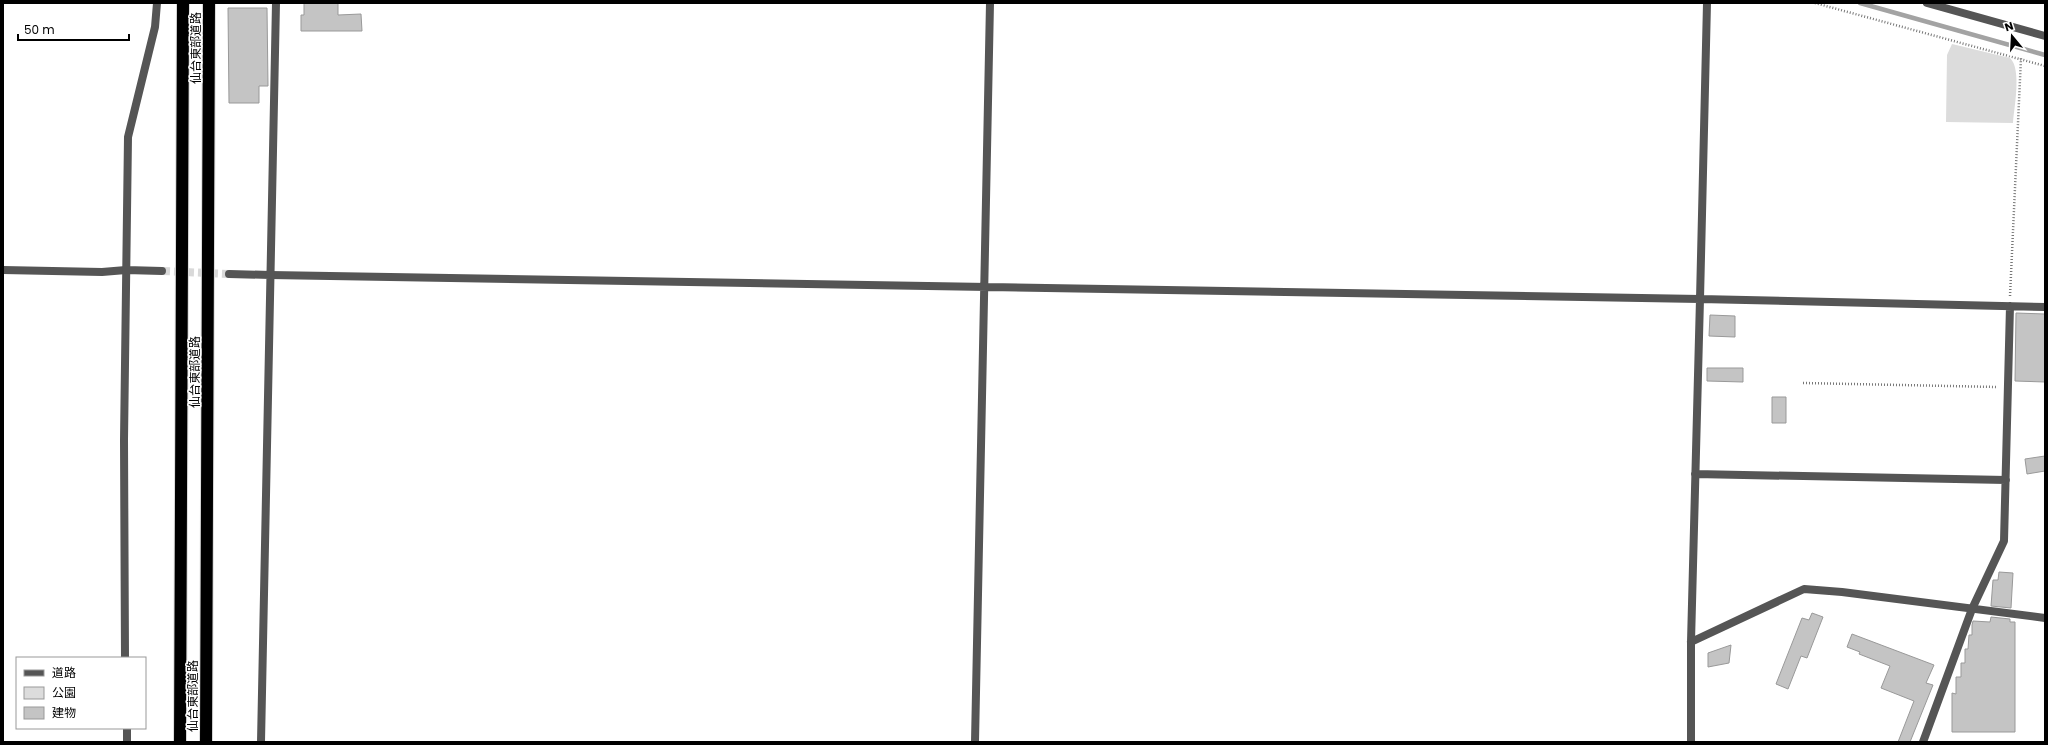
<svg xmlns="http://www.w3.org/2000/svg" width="2048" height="745" font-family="Poppins,'Noto Sans JP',sans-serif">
	<rect width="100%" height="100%" fill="#fff"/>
	<path fill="#dcdcdc" d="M1952,44L2010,58C2022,69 2014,108 2013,123L1946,122L1947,55Z"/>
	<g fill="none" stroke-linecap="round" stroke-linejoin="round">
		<path stroke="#a3a3a3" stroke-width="4.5" d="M1860,3L2045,55"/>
	</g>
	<path fill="#c4c4c4" stroke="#999" d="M304,3H338V15L361,14L362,31H301V15H304Z
		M228,8H267L268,86H259V103H229Z
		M2016,313L2045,314V382L2015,381Z
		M1710,315L1735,316V337L1709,336Z
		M1707,368H1743V382L1707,381Z
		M1772,397H1786V423H1772Z
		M2045,456V471L2027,474L2025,459Z
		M1999,572L2013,573L2011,608L1991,606L1993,580H1998Z
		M1812,613L1823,617L1807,658L1801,656L1788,689L1776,684L1802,618L1809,620Z
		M1991,617L2010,619V622H2015V732H1952V693L1956,694V677H1961V663H1965V649H1968L1969,635H1972V625L1973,621L1990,622Z
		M1852,634L1934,665L1926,683L1933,685L1910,742H1898L1914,701L1881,688L1890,666L1859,654L1860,652L1847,647Z
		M1731,645L1729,663L1708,667V653Z"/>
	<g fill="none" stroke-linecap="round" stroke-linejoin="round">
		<path stroke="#d9d9d9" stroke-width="8" stroke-dasharray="8 4" stroke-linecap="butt" d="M162,271L229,274"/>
		<defs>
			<path id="motorway" d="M180,742L183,3
				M206,742L209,3"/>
		</defs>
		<use href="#motorway" stroke="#dbdbdb" stroke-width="14"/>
		<path stroke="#777" stroke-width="2.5" stroke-dasharray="1 2" stroke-linecap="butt" d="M1815,3L2045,66
			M2010,296L2021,58
			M1803,383L1997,387"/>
		<path stroke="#555" stroke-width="8" d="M1927,3L2045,36
			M3,270L102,272L126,270
			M270,275L1700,299L1707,3
			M1695,474L2006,480
			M1691,642L1804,589L1842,592L2045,618
			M975,742L990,3
			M1691,742V642L1700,299L2045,307
			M1923,742L1972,609L2004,541L2010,306"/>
		<path stroke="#555" stroke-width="8" d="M126,270L162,271
			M229,274L270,275
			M125,658L124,440L128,137L155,27L157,3
			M127,728V742
			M261,742L276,3"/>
		<use href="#motorway" stroke="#000" stroke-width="12"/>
	</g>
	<g text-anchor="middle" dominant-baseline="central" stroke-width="3" stroke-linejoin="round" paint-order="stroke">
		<g font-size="12" fill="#000" stroke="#fff">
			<text transform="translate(195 48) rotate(-90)">仙台東部道路</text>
			<text transform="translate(194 372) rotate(-90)">仙台東部道路</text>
			<text transform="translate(192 696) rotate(-90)">仙台東部道路</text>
		</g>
	</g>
	<rect width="2048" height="745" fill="none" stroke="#000000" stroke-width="8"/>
	<rect x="16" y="657" width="130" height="72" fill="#ffffff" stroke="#999999"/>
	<rect x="24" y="670" width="20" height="6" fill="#555555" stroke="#999999"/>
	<text x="52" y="677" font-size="12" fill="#000000">道路</text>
	<rect x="24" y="687" width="20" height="12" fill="#dcdcdc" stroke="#999999"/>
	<text x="52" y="697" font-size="12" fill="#000000">公園</text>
	<rect x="24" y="707" width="20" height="12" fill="#c4c4c4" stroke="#999999"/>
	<text x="52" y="717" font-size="12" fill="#000000">建物</text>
	<g transform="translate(2012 36) rotate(342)" stroke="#ffffff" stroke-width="3" paint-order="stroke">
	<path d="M0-3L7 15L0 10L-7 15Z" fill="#000000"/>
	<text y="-6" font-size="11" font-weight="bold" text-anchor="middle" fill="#000000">N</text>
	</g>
	<path d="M18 34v6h111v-6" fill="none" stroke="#000000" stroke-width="2"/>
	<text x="24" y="34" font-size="12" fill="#000000" stroke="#ffffff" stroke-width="3" paint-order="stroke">50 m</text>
</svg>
